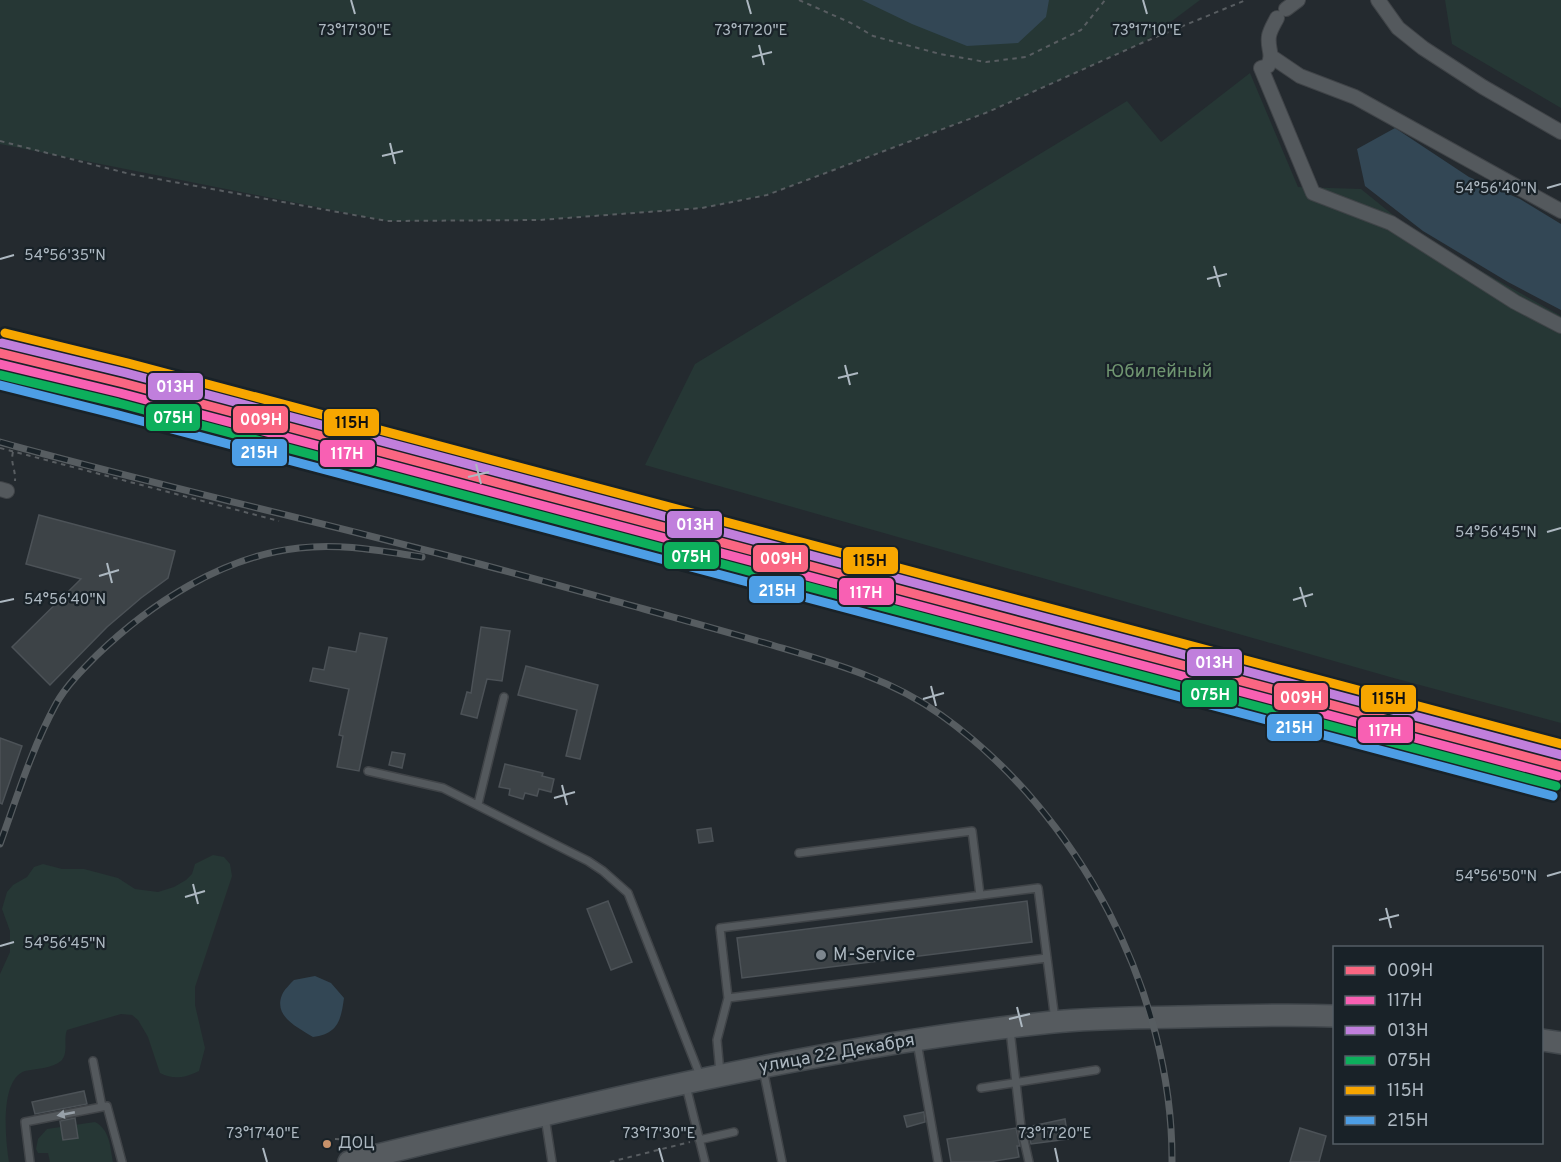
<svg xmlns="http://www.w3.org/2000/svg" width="1561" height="1162" font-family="Overpass,sans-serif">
	<rect width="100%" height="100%" fill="#242a2f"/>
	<path fill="#263735" d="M0,0H1200L1144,42L988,112L767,195L702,208L539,220L387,221L0,144Z
		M1445,0H1561V108L1452,44Z
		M1250,73L1298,187L1361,189L1419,236L1561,316V723L1390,677L645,465L695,364L1127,101L1161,142Z
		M213,855L224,857L230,864L232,876L195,987V1005L205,1048L199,1071C184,1078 174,1080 160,1073L148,1037L138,1020L132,1015L121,1014L67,1030C63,1040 69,1053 61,1061C53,1068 35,1069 25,1071C0,1079 5,1137 9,1162H0V974L10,952V931L2,909L7,892L13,885L27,877L34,867L43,864L62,869H84L118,878L135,889L158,892L174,887L186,880L192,874L195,864Z
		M95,1122C110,1130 110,1146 113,1162H50L48,1153H38L36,1149L38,1139L47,1129Z"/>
	<path fill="#334755" d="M862,0H1049L1046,17L1018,43L967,46L912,24Z
		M1395,128L1469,177L1520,199L1561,224V310L1508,282L1423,231L1365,186L1357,149Z
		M315,976L331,983L344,998C341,1020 338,1034 313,1037C299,1028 273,1017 282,995C284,990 290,984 294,980Z"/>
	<path fill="#3d4347" stroke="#4c5257" stroke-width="1.5" d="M39,515L175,551L168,578L141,598L107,627L50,685L12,647L81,579L26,564Z
		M481,627L510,631L502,681L487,679L477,718L461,714L467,692L471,693Z
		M360,633L387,638L359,771L337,767L343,736L339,735L349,689L310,681L313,668L324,670L329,647L356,652Z
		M526,666L598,685L580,759L566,756L577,710L518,695Z
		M0,738L22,746L2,804L0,803Z
		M392,752L405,754L402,768L389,765Z
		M505,764L543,773L542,776L554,779L551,792L539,789L537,796L525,793L523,799L509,795L510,789L499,787Z
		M711,828L713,841L699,843L697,830Z
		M608,901L632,962L611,970L587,909Z
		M1027,901L1032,942L742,978L737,938Z
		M84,1091L87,1104L35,1114L32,1102Z
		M924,1112L925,1122L907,1127L904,1116Z
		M75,1118L78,1138L63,1140L60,1121Z
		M1065,1119L1068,1139L1031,1144L1027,1127Z
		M1016,1128L1020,1146H1017L1019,1157L989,1162H951L947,1139Z
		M1300,1128L1326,1136L1319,1162H1290Z"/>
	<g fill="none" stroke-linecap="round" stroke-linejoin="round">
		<defs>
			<path id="lane" d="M368,771L443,788L588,861L603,871L628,893L701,1078
				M478,804L504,697
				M799,853L972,831L980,895
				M728,998L1047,958
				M1010,1030L1021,1127L1029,1162
				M917,1042L938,1162
				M93,1061L102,1107
				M763,1069L782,1162
				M720,1073L717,1040L728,998L720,928L1038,888L1055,1020
				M686,1086L705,1162
				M981,1088L1096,1070
				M545,1117L552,1162
				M699,1140L734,1132
				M30,1162L25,1122L107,1106L122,1162"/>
			<path id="street" d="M1378,0L1398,28L1423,48L1483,87L1561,132
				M1286,9L1298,0
				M1277,18C1274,24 1270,30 1269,36C1267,49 1274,53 1268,66L1261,68L1313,193L1391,223L1515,302L1561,326
				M1272,57L1300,76L1355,97L1561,211
				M0,489L7,491"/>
			<path id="primary" d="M1542,1040L1561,1043
				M349,1162C581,1105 815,1047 1053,1022C1094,1018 1137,1018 1179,1017C1231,1016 1283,1014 1334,1016"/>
		</defs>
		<use href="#lane" stroke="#404448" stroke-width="10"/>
		<use href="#street" stroke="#404448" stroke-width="16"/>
		<use href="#primary" stroke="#41474c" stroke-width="24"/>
		<path stroke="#585d61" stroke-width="2" stroke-dasharray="4.5 4.5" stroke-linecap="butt" d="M799,0L851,23L873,36L940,54L986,62L1026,57L1081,30L1105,0
			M0,141L130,174L387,221L539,220L702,208L767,195L988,112L1144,42L1246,0
			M0,448L279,521
			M13,452C10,463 16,470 15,481
			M335,1139L362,1140
			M610,1162L690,1142"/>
		<use href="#lane" stroke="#54595d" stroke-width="7"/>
		<use href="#street" stroke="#54595d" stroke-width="14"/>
		<use href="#primary" stroke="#565b5f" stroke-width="21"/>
		<defs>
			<path id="rail" d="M0,442C141,481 283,513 425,550C498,568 571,589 644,609C687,621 731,633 775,646C833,663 891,679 941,715C1079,813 1173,993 1172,1162
				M0,844C17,797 32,748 56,704C66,686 82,670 97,655C150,604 223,556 299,548C341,543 381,551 422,557"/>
		</defs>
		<use href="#rail" stroke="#575d61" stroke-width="7"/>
		<use href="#rail" stroke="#192228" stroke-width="4.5" stroke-dasharray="14" stroke-linecap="butt"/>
		<defs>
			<path id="rail-1" d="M0,353L123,383L1561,766"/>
			<path id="rail-2" d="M0,364L120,393L1558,776"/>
			<path id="rail-3" d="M2,343L126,373L1561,755"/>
			<path id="rail-4" d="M0,375L118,403L1556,786"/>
			<path id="rail-5" d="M5,333L128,363L1561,744"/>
			<path id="rail-6" d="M0,385L115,414L1553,796"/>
		</defs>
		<use href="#rail-1" stroke="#192228" stroke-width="14"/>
		<use href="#rail-2" stroke="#192228" stroke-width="14"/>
		<use href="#rail-3" stroke="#192228" stroke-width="14"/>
		<use href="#rail-4" stroke="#192228" stroke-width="14"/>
		<use href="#rail-5" stroke="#192228" stroke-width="14"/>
		<use href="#rail-6" stroke="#192228" stroke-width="14"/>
		<use href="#rail-1" stroke="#fa6682" stroke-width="9"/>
		<use href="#rail-2" stroke="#f860b3" stroke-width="9"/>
		<use href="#rail-3" stroke="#c07fdc" stroke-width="9"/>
		<use href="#rail-4" stroke="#0daf5c" stroke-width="9"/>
		<use href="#rail-5" stroke="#f7a600" stroke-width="9"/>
		<use href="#rail-6" stroke="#4d9ee5" stroke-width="9"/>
	</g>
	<defs><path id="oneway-solid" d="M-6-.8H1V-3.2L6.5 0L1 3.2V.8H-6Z" transform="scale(1.5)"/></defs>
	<use fill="#97a0a8" href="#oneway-solid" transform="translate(66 1114) rotate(169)"/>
	<path fill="none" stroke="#adb8c1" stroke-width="2" d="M351,0L355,14M747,0L751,14M1143,0L1147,14M759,45L764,65M752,57L772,52M390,143L395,164M382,156L403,151M1547,188L1561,184M0,259L14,255M1214,266L1220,287M1207,279L1227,274M845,365L850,385M838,378L858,373M476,464L481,484M468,477L489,472M1547,532L1561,528M107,563L112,583M99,576L119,570M1300,587L1306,607M1293,600L1313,594M0,602L14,599M931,686L936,706M923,699L944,693M562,785L567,805M554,798L575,792M1547,876L1561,872M193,884L198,904M185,897L205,891M1386,908L1391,928M1379,920L1399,915M0,946L14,942M1017,1007L1022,1027M1009,1019L1030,1014M263,1148L267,1162M659,1148L663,1162M1055,1148L1058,1162"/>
	<circle fill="#7d868e" stroke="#192228" stroke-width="2" cx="821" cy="955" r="6"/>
	<circle fill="#c7916a" stroke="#192228" stroke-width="2" cx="327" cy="1144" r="5"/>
	<g text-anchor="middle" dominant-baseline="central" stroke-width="4.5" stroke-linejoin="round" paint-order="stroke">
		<g font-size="16" fill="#adb8c1" stroke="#192228" text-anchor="start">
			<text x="338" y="1144">ДОЦ</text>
		</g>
		<g font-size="18" fill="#6f9570" stroke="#192228">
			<text x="1159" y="372">Юбилейный</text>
		</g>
		<g font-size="18" fill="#adb8c1" stroke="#192228" text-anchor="start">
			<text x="833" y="955">M-Service</text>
		</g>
		<g font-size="18" fill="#adb8c1" stroke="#192228">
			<text transform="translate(837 1054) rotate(-10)">улица 22 Декабря</text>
		</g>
	</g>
	<g font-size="15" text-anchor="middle" fill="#adb8c1" stroke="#192228" stroke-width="4.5" stroke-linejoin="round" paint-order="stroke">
		<text x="355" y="35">73°17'30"E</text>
		<text x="751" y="35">73°17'20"E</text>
		<text x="1147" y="35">73°17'10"E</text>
		<text x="1496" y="193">54°56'40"N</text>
		<text x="65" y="260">54°56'35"N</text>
		<text x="1496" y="537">54°56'45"N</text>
		<text x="65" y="604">54°56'40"N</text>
		<text x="1496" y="881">54°56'50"N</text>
		<text x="65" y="948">54°56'45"N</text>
		<text x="263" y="1138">73°17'40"E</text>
		<text x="659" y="1138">73°17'30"E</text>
		<text x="1055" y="1138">73°17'20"E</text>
	</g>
	<g stroke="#192228" stroke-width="2">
		<rect x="147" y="372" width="57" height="29" rx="6" fill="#c07fdc"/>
		<rect x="145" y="403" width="56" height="29" rx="6" fill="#0daf5c"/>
		<rect x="232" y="405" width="57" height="29" rx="6" fill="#fa6682"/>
		<rect x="323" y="408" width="57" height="29" rx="6" fill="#f7a600"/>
		<rect x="231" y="438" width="57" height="29" rx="6" fill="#4d9ee5"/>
		<rect x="319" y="439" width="57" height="29" rx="6" fill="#f860b3"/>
		<rect x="666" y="510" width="57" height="29" rx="6" fill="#c07fdc"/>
		<rect x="663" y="541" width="57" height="29" rx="6" fill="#0daf5c"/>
		<rect x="752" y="544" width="57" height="29" rx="6" fill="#fa6682"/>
		<rect x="842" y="546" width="57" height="29" rx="6" fill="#f7a600"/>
		<rect x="748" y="575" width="57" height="29" rx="6" fill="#4d9ee5"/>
		<rect x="838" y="577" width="57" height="29" rx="6" fill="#f860b3"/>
		<rect x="1186" y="648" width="57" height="29" rx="6" fill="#c07fdc"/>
		<rect x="1181" y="679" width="57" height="29" rx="6" fill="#0daf5c"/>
		<rect x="1273" y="682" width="56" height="29" rx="6" fill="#fa6682"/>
		<rect x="1360" y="684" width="57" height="29" rx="6" fill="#f7a600"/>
		<rect x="1266" y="713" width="57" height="29" rx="6" fill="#4d9ee5"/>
		<rect x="1357" y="716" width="57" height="28" rx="6" fill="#f860b3"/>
	</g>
	<g font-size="16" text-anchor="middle" font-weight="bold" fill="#fff">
		<text x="175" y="392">013Н</text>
		<text x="173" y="423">075Н</text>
		<text x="261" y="425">009Н</text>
		<text x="259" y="458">215Н</text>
		<text x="347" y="459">117Н</text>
		<text x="695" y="530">013Н</text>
		<text x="691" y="562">075Н</text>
		<text x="781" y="564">009Н</text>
		<text x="777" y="596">215Н</text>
		<text x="866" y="598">117Н</text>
		<text x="1214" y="668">013Н</text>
		<text x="1210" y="700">075Н</text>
		<text x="1301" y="703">009Н</text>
		<text x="1294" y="733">215Н</text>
		<text x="1385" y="736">117Н</text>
	</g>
	<g font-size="16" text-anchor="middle" font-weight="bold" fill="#111">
		<text x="352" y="428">115Н</text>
		<text x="870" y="566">115Н</text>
		<text x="1389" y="704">115Н</text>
	</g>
	<rect x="1333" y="946" width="210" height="198" fill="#192228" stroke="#545e65" stroke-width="1.5"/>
	<rect x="1345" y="966" width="30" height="9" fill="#fa6682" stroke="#545e65" stroke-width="1.5"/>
	<text x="1387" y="976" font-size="18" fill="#adb8c1">009Н</text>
	<rect x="1345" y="996" width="30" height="9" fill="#f860b3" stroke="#545e65" stroke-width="1.5"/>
	<text x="1387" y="1006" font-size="18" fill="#adb8c1">117Н</text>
	<rect x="1345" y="1026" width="30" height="9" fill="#c07fdc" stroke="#545e65" stroke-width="1.5"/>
	<text x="1387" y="1036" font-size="18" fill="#adb8c1">013Н</text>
	<rect x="1345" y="1056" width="30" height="9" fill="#0daf5c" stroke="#545e65" stroke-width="1.5"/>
	<text x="1387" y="1066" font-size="18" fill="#adb8c1">075Н</text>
	<rect x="1345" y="1086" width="30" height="9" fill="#f7a600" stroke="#545e65" stroke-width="1.5"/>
	<text x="1387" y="1096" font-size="18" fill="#adb8c1">115Н</text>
	<rect x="1345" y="1116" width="30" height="9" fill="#4d9ee5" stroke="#545e65" stroke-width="1.5"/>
	<text x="1387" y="1126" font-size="18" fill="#adb8c1">215Н</text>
</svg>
